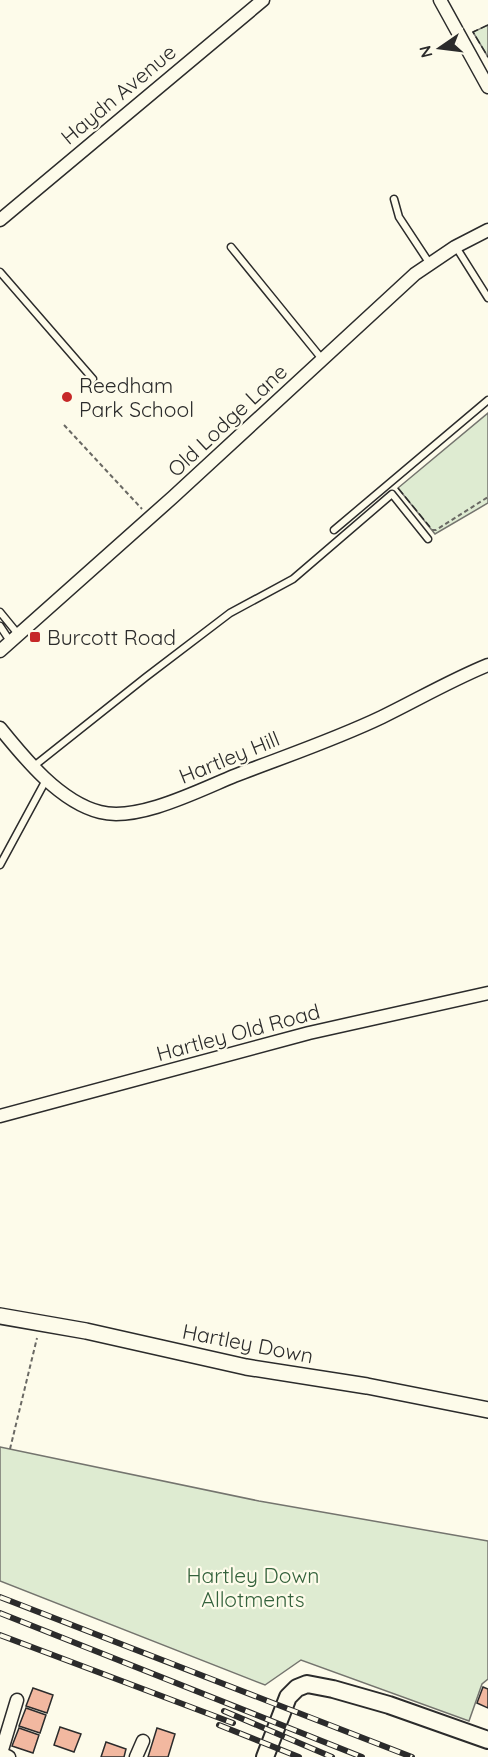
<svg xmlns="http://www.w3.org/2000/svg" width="488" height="1757" font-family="Quicksand,sans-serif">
	<rect width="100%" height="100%" fill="#fdfbea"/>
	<path fill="#deebd1" stroke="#74746e" stroke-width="1.5" d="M488,25V57L473,32Z
		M488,413V503L435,534L398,488Z
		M0,1447L259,1501L488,1541V1679L482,1684L469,1721L301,1660L265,1685L0,1581Z"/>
	<path fill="#f2b8a0" stroke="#2b2b2b" stroke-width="1.5" d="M483,1687L488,1689V1708L477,1703Z
		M33,1688L53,1695L47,1713L26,1706Z
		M26,1708L46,1715L40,1733L19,1726Z
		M60,1727L81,1734L74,1752L54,1745Z
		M19,1728L39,1735L33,1753L12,1746Z
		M157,1728L175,1734L168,1757H148Z
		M106,1742L126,1749L124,1757H101Z"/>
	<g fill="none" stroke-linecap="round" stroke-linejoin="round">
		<defs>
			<path id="service" d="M394,199L399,217L430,264
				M231,247L322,359
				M456,247L488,298
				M0,272L93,379
				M334,530L488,400
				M0,612L18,634
				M0,626L10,641
				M34,766L146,677L230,613L293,579L392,494L428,539
				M0,865L46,780"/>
			<path id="minor" d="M440,0L488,87
				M0,220L263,0
				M0,651L173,497L415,274L455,247L488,230
				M0,728C25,759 60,802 100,812C137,822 198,791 234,776C283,757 334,740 382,717C417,700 451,680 488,665
				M0,1116L309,1033L488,993
				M9,1757L1,1753L17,1700
				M136,1757L143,1741"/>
			<path id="tertiary" d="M0,1316L86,1331L246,1367L367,1386L488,1410"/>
			<path id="secondary" d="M265,1757L288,1697L297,1688L307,1684L333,1689L389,1705L488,1740"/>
		</defs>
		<use href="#service" stroke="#2b2b2b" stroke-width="9"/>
		<use href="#minor" stroke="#2b2b2b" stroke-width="15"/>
		<use href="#tertiary" stroke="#2b2b2b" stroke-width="18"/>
		<use href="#secondary" stroke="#2b2b2b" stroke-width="20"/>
		<path stroke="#6a6964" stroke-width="2" stroke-dasharray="4.5 3" stroke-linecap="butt" d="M64,425L142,509
			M432,530H436L488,497
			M10,1449L37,1338"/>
		<use href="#service" stroke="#fdfbea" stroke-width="6"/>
		<use href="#minor" stroke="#fdfbea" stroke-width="12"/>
		<use href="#tertiary" stroke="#fdfbea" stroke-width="15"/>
		<use href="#secondary" stroke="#fdfbea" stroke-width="16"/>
		<defs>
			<path id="rail" d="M0,1597L412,1757
				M0,1613L362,1757
				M0,1635L233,1723
				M224,1711L332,1757
				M219,1725L299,1757"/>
		</defs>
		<use href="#rail" stroke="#2b2b2b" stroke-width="6"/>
		<use href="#rail" stroke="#fdfbea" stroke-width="4" stroke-dasharray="11" stroke-linecap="butt"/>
		<path stroke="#2b2b2b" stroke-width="1.5" stroke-dasharray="8 3" stroke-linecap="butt" d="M488,25L473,32L488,57
			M398,488L430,527"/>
	</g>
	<g fill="#c62828" stroke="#fdfbea" stroke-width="2">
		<circle cx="67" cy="397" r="6"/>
		<rect x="29" y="631" width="12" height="12" rx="3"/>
	</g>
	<g text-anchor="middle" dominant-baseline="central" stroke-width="4.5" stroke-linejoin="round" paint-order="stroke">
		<g font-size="21" fill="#2b2b2b" stroke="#fdfbea">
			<text transform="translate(118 94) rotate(-40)">Haydn Avenue</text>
			<text transform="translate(227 420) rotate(-43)">Old Lodge Lane</text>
			<text transform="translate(229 757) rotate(-22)">Hartley Hill</text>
			<text transform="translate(238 1032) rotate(-15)">Hartley Old Road</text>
			<text transform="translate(248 1343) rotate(11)">Hartley Down</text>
		</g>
		<g font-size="21" fill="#2b2b2b" stroke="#fdfbea" text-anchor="start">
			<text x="79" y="385">Reedham<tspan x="79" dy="24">Park School</tspan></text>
			<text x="47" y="637">Burcott Road</text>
		</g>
		<g font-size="21" fill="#34623c" stroke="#fdfbea">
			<text x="253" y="1575">Hartley Down<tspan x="253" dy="24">Allotments</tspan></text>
		</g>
	</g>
	<g transform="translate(440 48) rotate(256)" stroke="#fdfbea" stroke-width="4.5" paint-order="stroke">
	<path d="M0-4.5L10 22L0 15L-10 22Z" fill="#2b2b2b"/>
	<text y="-9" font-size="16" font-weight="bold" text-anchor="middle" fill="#2b2b2b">N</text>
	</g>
</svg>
